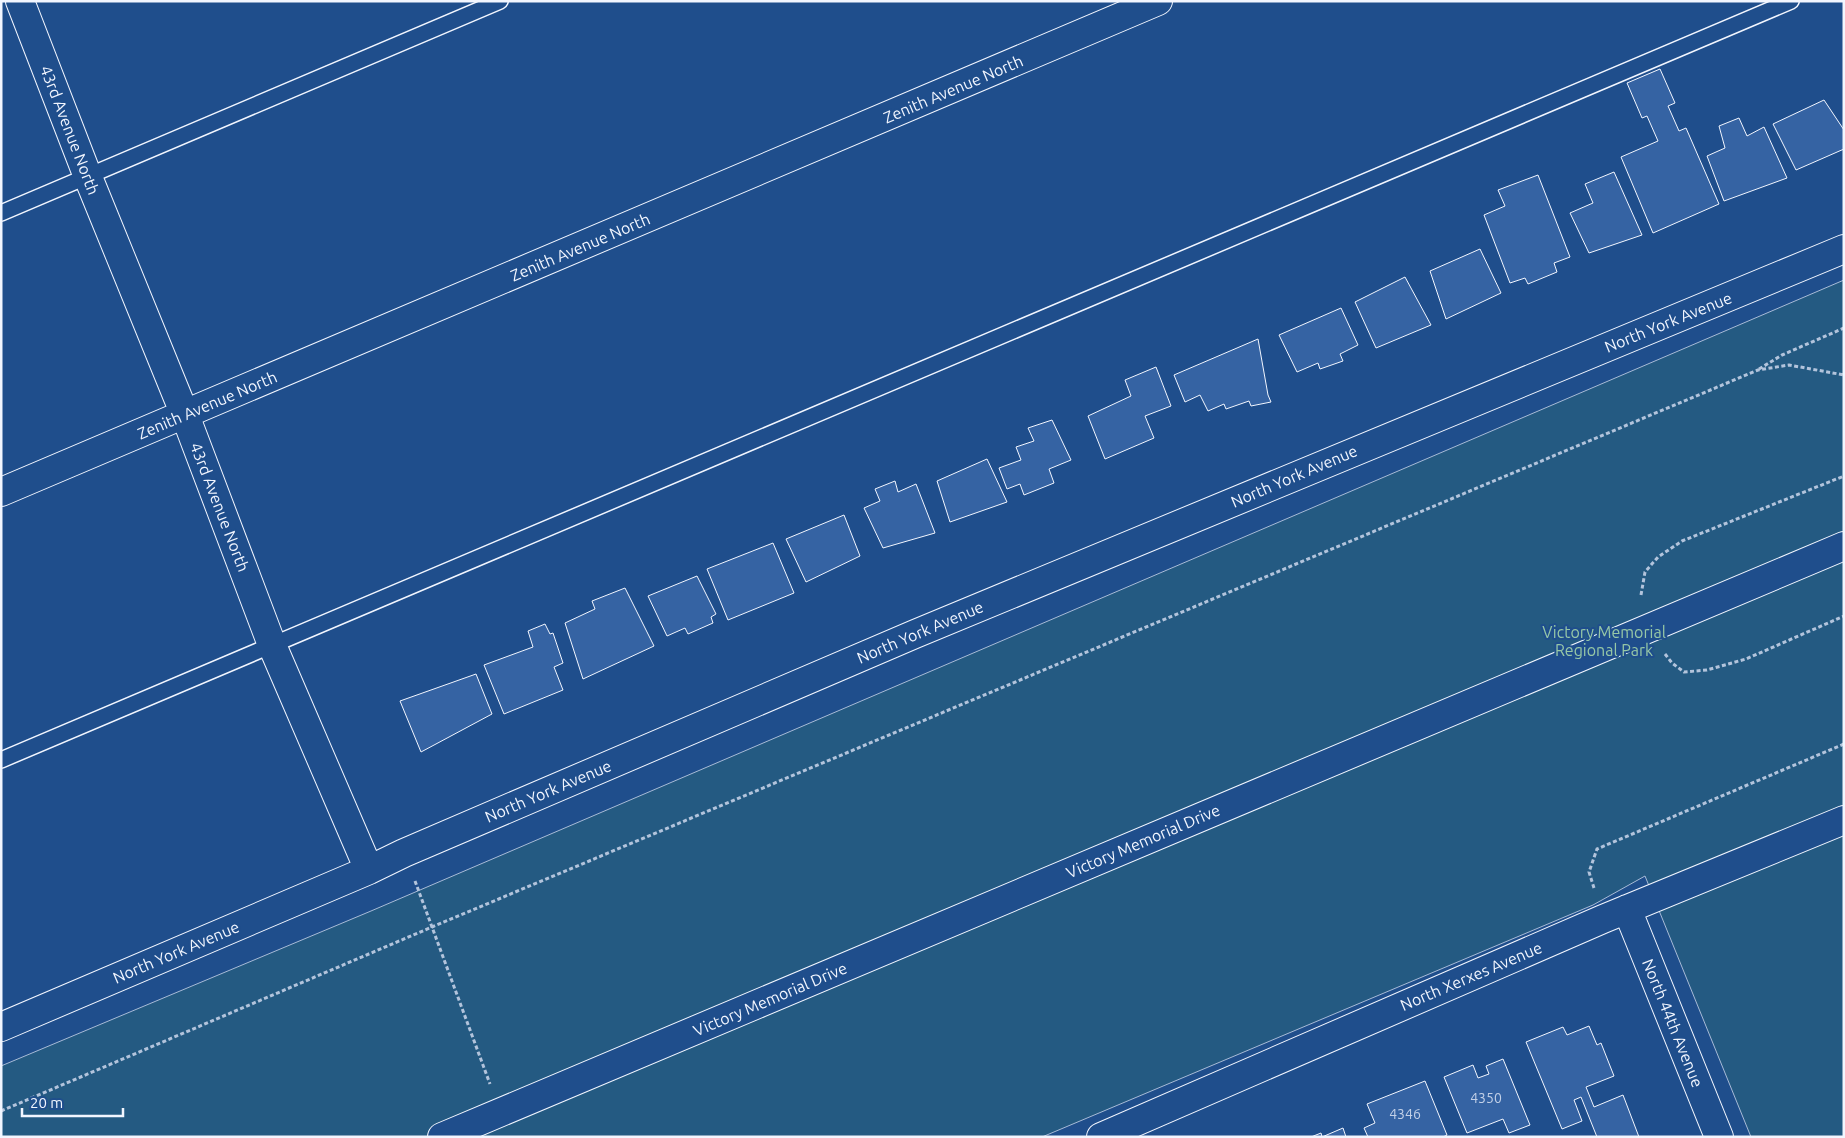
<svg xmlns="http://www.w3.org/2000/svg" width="1845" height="1138" font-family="Ubuntu,sans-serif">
	<rect width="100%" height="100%" fill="#1f4e8c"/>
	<path fill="#245a82" stroke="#a8bbd7" d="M1844,280V1137H1751L1645,876L1593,905L1042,1137H1V1066L371,911Z"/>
	<path fill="#3563a3" stroke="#f2f6ff" d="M1660,69L1675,103L1668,106L1679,131L1686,128L1719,204L1653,233L1621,157L1658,141L1647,116L1642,118L1627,83Z
		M1824,100L1844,130V149L1796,170L1773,124Z
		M1739,118L1747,136L1764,127L1787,178L1724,201L1707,156L1725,148L1719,126Z
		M1614,172L1642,235L1589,253L1570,213L1593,203L1585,184Z
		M1538,175L1570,257L1554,263L1557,272L1528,284L1525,278L1510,283L1484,215L1505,206L1498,190Z
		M1480,249L1501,293L1446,319L1430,271Z
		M1405,277L1431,325L1376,348L1355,302Z
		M1341,308L1358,345L1340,354L1343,361L1320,369L1318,363L1297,372L1279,335Z
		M1258,339L1268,395L1271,402L1251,406L1249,401L1226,409L1224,404L1208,411L1200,395L1185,402L1174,375Z
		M1156,367L1171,406L1145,416L1154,438L1105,459L1088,416L1131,396L1125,380Z
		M1052,420L1071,460L1049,469L1054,483L1024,495L1020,484L1007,489L999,468L1021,460L1016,447L1034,441L1028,428Z
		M987,459L1007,502L950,522L937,481Z
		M895,481L898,492L916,484L935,533L883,548L864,508L880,501L875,489Z
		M844,515L860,556L806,582L786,539Z
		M773,543L794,593L728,620L707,569Z
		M697,576L716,614L711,617L713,623L688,634L685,628L667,636L648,596Z
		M625,588L654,646L583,679L565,623L595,609L592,601Z
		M545,624L550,634L553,633L563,663L554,667L563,690L504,714L484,665L533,647L528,631Z
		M476,674L492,714L421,752L400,701Z
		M1589,1026L1597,1045L1601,1043L1614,1076L1586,1087L1594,1107L1623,1095L1639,1137H1597L1581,1097L1574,1100L1582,1121L1562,1129L1526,1042L1563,1027L1567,1035Z
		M1503,1059L1530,1125L1509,1133L1503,1119L1467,1133L1444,1077L1473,1065L1478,1078L1489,1074L1486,1066Z
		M1425,1081L1447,1135L1443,1137H1368L1364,1128L1375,1123L1367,1104Z
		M1343,1128L1346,1137H1311L1321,1133L1322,1137Z"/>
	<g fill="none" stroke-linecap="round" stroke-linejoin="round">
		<defs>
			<path id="lane" d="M1,213L500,1
				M1,760L1791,1"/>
			<path id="street" d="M20,1L88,177L185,415L272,645L369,870
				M1,492L1158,1
				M1627,909L1719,1137
				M1,1027L369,870L404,853L915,634L1844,249
				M1101,1137L1603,919L1844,820"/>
			<path id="secondary" d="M442,1137L1844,546"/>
		</defs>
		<use href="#lane" stroke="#f2f6ff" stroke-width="18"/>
		<use href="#street" stroke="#f2f6ff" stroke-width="30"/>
		<use href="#secondary" stroke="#f2f6ff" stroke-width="30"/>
		<path stroke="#b3c4dc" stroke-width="3" stroke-dasharray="4 2.5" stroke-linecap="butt" d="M1759,369L1782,355L1844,328
			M1641,595L1645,572L1658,557L1682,541L1844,476
			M1665,654L1672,663L1684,672L1707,670L1746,659L1844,616
			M415,881L490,1084
			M1594,888L1589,872L1597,849L1844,744
			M1,1111L432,927L1758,370L1789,365L1844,375"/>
		<use href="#lane" stroke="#1f4e8c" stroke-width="15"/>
		<use href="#street" stroke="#1f4e8c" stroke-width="28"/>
		<use href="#secondary" stroke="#1f4e8c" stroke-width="28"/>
	</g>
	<g text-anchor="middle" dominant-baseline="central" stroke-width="4" stroke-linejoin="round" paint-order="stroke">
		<g font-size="14" fill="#c3d1e8">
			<text x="1486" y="1098">4350</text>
			<text x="1405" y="1114">4346</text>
		</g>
		<g font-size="16" fill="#f2f6ff" stroke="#1f4e8c">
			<text transform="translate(953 89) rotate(-23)">Zenith Avenue North</text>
			<text transform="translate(70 130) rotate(69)">43rd Avenue North</text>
			<text transform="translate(580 247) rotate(-23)">Zenith Avenue North</text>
			<text transform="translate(1668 322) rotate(-22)">North York Avenue</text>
			<text transform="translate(207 405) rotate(-23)">Zenith Avenue North</text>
			<text transform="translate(1294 476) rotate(-23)">North York Avenue</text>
			<text transform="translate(220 507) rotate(69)">43rd Avenue North</text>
			<text transform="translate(920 632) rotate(-23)">North York Avenue</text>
			<text transform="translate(548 791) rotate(-23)">North York Avenue</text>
			<text transform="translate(1143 841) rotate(-23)">Victory Memorial Drive</text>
			<text transform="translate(176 952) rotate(-23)">North York Avenue</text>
			<text transform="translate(1471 976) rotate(-23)">North Xerxes Avenue</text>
			<text transform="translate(770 999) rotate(-23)">Victory Memorial Drive</text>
			<text transform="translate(1673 1023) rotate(68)">North 44th Avenue</text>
		</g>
		<g font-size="16" fill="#97c8a6" stroke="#1f4e8c">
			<text x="1604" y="632">Victory Memorial<tspan x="1604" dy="18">Regional Park</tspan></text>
		</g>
	</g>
	<rect width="1845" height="1138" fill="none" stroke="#f2f6ff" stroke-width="5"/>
	<path d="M22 1108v8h101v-8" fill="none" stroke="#f2f6ff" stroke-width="2.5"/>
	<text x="30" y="1108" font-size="15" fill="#f2f6ff" stroke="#1f4e8c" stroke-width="4" paint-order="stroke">20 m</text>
</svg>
